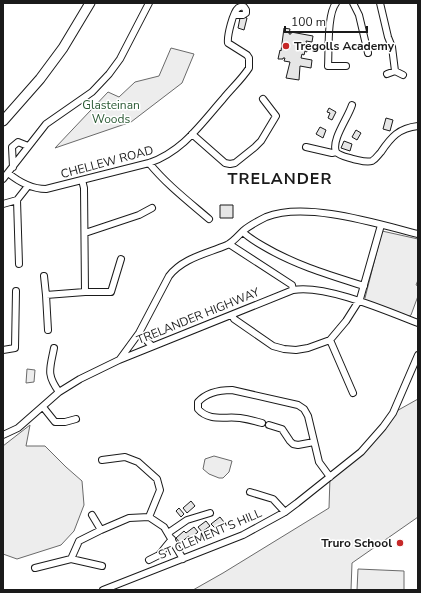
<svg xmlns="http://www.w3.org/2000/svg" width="421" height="593" font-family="'Nunito Sans',sans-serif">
	<rect width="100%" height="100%" fill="#fff"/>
	<path fill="#ededed" stroke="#6a6a6a" d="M171,48L194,54L182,83L131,122L55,148L108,92L119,97L135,82L159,76Z
		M382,231L418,239V280L416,285L418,286V296L411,315L408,317L364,302Z
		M27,369L35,370L34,382L26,383Z
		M418,399V517L352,563L351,590H193L223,573L329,508L330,477L361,452L393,413Z
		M30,425L26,446H45L66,467L82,481L84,505L74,531L61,545L17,559L3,554V446Z
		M214,456L232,461L229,472L223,478H219L209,474L203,469L205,459Z
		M358,569L404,571V590H357Z"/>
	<path fill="#e6e6e6" stroke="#1a1a1a" d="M242,16L247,18L244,30L238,28L240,18L241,19Z
		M284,28L290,29L289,34H291V32L313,36L312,42L306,41L307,46H308L307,52L305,51L304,55L302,54L301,58L312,60L311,68L300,66L299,80L286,78L290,62L284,61L285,58H283V59H278L280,50L281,51Z
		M329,108L336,112L332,120L328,118L330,113L327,112Z
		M386,118L393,120L390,131L383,129Z
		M320,127L326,130L323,138L316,134Z
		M356,130L361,133L357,140L352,137Z
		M344,141L352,144L350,151L341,148Z
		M220,205H233V218H220Z
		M191,501L195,506L187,513L183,508Z
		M179,508L184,514L181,517L176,511Z
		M220,517L224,522L215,528L211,524Z
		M206,521L210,526L202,532L198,527Z
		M194,527L198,532L191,538L189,536L180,543L176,538L184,531L186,533Z"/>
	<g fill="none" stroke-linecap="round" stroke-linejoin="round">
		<defs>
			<path id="minor" d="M336,3C327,14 329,51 328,66H346
				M353,3L359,15L368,53
				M380,3L388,37L392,47L395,71
				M387,74L395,71L403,75
				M352,105C348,118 331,140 336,152C340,156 347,157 353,159C359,160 366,163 372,161C376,159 378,155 381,152C391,137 399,128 418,126
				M192,134L225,163L230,164L235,163L255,147L261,141L276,116L263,99
				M306,147L332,153L336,152
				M149,163C166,184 188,201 209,219
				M13,167L12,147L18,142L28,146
				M8,173C19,182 31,189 46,189L149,163C183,151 200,125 223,99C231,89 242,79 249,68V58L247,55L228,43C227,36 233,12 238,8C241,6 241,7 244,7L246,10V13L243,15H234
				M3,179L46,124L92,92L109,74L120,59L149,3
				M17,200L19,264
				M3,204L17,200L28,186
				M243,232C249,238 256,242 263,246C295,265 329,275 364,286
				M85,233L139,215L152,208
				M229,244L292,285L293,290
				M44,276L46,295
				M85,292H111L121,259
				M232,315L234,319L273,346L284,349L296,350L308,348L330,340L346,321L360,299L381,225
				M48,330L46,295L85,292L84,188L82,180
				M139,333L152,346
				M330,340L353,393
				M54,348C50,369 46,374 59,392
				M3,350L15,348L16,291
				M120,359L139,333L169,276C183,258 206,254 227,245C233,242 238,236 243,231C250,225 258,221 266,217C306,201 378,224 418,234
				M43,407L55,422H65L76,419
				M262,423C255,421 247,419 240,418C226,416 209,422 198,409V402C206,393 220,390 232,390L298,405L304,409L308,416L319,462L330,477
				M269,425L282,429L290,441L293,444L298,445L314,442
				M3,435L18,428L59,392L80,379L119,360L293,290C325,284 387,311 418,323
				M102,460L125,457L138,462L157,479L160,490L149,517
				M250,492L273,499L285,512
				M92,515L101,530
				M168,533L187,520L210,513
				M71,559L102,566
				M149,560L159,555L172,539
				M35,568L71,559L79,541L101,530L129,518L149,517L164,527L183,559
				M103,590L243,535L285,512L297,503L361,452L383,427L393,413L418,355"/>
			<path id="highway" d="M3,121L40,79L63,48L90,3"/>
		</defs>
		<use href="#minor" stroke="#1a1a1a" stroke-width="8"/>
		<use href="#highway" stroke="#1a1a1a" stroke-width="11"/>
		<use href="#minor" stroke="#fff" stroke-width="6"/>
		<use href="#highway" stroke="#fff" stroke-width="9"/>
	</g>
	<g fill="#c62828" stroke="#fff" stroke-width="1.5">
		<circle cx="286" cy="46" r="4"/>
		<circle cx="400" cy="543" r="4"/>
	</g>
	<g text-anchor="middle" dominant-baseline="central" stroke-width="3" stroke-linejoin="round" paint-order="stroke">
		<g font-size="12" font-weight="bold" fill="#1a1a1a" stroke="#fff" text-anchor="start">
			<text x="294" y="46">Tregolls Academy</text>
			<text x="392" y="543" text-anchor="end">Truro School</text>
		</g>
		<g font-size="12" fill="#2b5a34" stroke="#fff">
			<text x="111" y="105">Glasteinan<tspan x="111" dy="14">Woods</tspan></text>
		</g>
		<g font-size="12" fill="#1a1a1a" stroke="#fff">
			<text transform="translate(107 162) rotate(-15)">CHELLEW ROAD</text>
			<text transform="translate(198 316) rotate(-22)">TRELANDER HIGHWAY</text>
			<text transform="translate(210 534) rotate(-23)">ST CLEMENT'S HILL</text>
		</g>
		<g font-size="16" font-weight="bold" letter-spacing="1" fill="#1a1a1a" stroke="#fff">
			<text x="280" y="179">TRELANDER</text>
		</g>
	</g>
	<rect width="421" height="593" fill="none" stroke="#1a1a1a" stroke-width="8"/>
	<path d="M285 26v6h82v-6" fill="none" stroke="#1a1a1a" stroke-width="2"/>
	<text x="291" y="26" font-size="12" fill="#1a1a1a" stroke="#ffffff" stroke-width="3" paint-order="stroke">100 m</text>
</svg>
